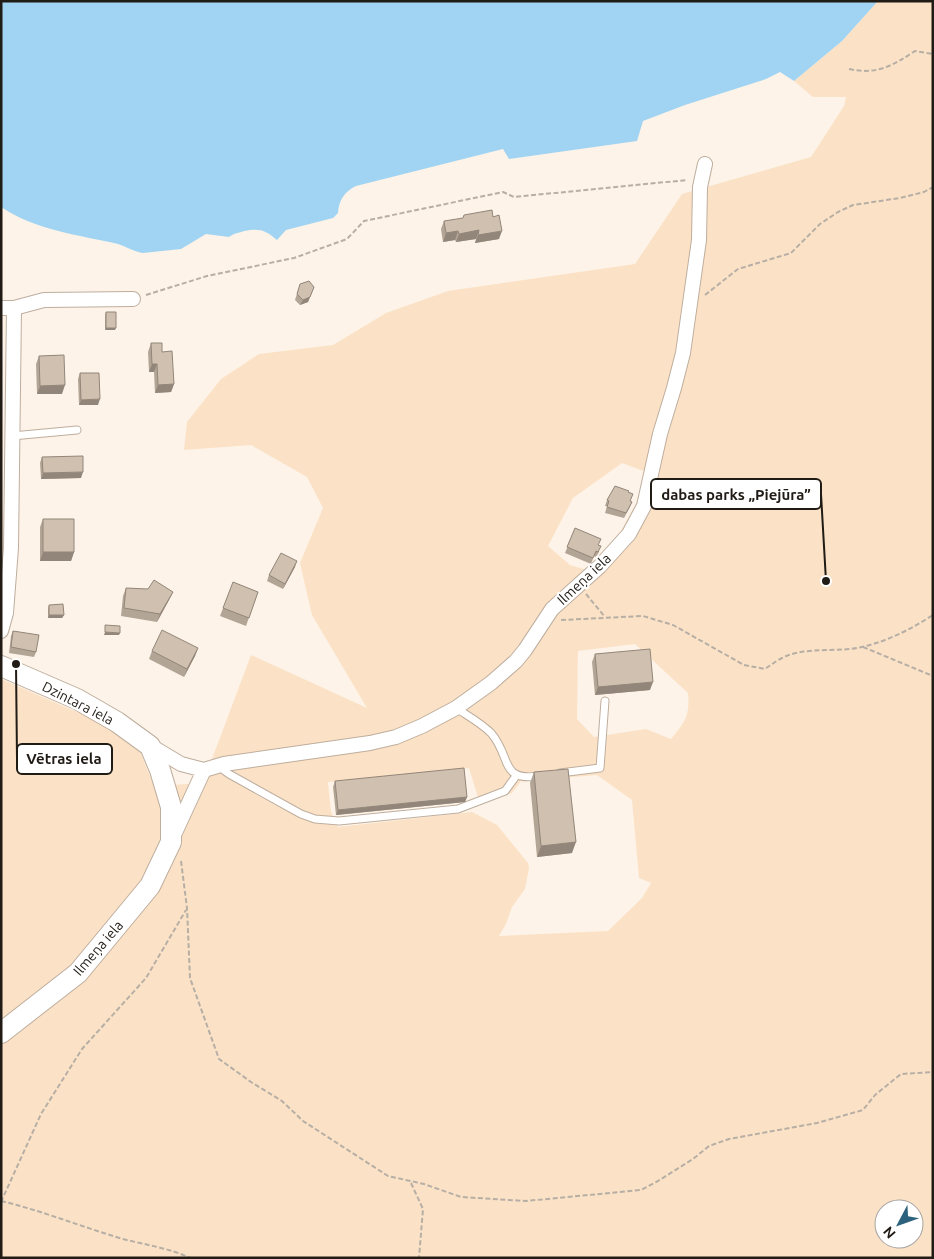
<svg xmlns="http://www.w3.org/2000/svg" width="934" height="1259" font-family="Ubuntu,sans-serif">
	<rect width="100%" height="100%" fill="#fdf3e8"/>
	<path fill="#fbe2c6" fill-rule="evenodd" d="M878,1H933V1258H1V679L116,729L139,749L154,786L203,783L251,655L367,708L312,615L300,563L323,508L307,477L251,445L184,450L187,422L221,379L259,354L333,345L386,313L448,291L635,264L682,194L811,157L844,106L846,97H813L794,81L842,41ZM622,463L646,472L636,504L621,531L587,570L570,565L548,546L573,498ZM635,644L688,693C690,716 685,722 671,739L646,729L594,737L577,719L578,651ZM469,768L480,804L512,793L521,781L597,775L632,800L639,878L651,883L642,898L608,931L499,936L506,924L512,907L525,889L529,868L528,863L497,825L472,812L338,827L331,812L328,782ZM884,1209H914V1239H884Z"/>
	<path fill="#a1d4f2" d="M1,1H878L842,41L794,81L780,72L766,79L685,105L643,121L637,141L509,159L503,149L356,186C344,192 339,200 338,213L333,218L286,230L277,240C265,230 260,228 244,231C239,233 234,233 229,237L206,234L181,249L143,253C135,252 127,247 118,244C79,235 35,230 1,207Z"/>
	<g fill="none" stroke-linecap="round" stroke-linejoin="round">
		<defs>
			<path id="lane" d="M12,436L77,430
				M456,708C468,716 481,723 491,733C512,757 499,782 540,776
				M218,766L229,774L301,814L315,819L339,821L458,809L505,791L516,776
				M560,773L600,768L605,701"/>
			<path id="street" d="M1,308H14L44,300L133,299
				M1,631L6,613L11,548L14,308
				M151,746L181,764L204,770L224,764L370,743L396,737L422,726L456,708L491,683L516,661L525,650L552,609L600,566L629,534L644,506L660,434L674,388L683,353L699,240L700,187L705,164
				M173,837L204,770"/>
			<path id="secondary" d="M1,666L77,699L117,722L150,746L160,770L171,807V842L150,886L78,973L1,1033"/>
		</defs>
		<use href="#lane" stroke="#beae9e" stroke-width="9"/>
		<use href="#street" stroke="#beae9e" stroke-width="16"/>
		<use href="#secondary" stroke="#beae9e" stroke-width="22"/>
		<path stroke="#b7afa5" stroke-width="2" stroke-dasharray="5 2.5" stroke-linecap="butt" d="M849,69C877,75 892,66 915,51L933,54
			M146,295L207,276L294,258L347,239L364,221L503,192L514,197L687,180
			M705,295L738,269L791,253L820,224L838,212L853,205L900,198L924,192L933,187
			M586,594L605,617
			M561,620L643,616L673,625L744,665L765,669C771,665 776,661 782,658C806,646 836,653 862,647C888,641 911,629 933,615
			M863,647L933,676
			M181,861L187,908L190,978L219,1059L251,1082L282,1101L303,1121L388,1176L424,1184L461,1197L526,1201L641,1190L658,1181L693,1159L709,1146L729,1139L817,1123L863,1110L875,1095L901,1074L933,1072
			M411,1183L423,1209L419,1258
			M1,1201C43,1211 82,1227 123,1239C146,1245 169,1248 190,1258
			M1,1202L41,1114L82,1049L146,978L186,910"/>
		<use href="#lane" stroke="#fff" stroke-width="7"/>
		<use href="#street" stroke="#fff" stroke-width="14"/>
		<use href="#secondary" stroke="#fff" stroke-width="20"/>
	</g>
	<path fill="#b3a596" d="M493,217L499,239L475,243L476,239L456,242L455,240L443,242L441,229L444,221Z
		M300,284L314,287L308,302L300,305L295,300Z
		M106,312L115,330H105V315Z
		M151,343L162,352L174,384L171,392L155,393L154,372H149L148,352Z
		M39,356L62,394H37L36,364Z
		M80,373L98,405H79L78,379Z
		M42,457L81,478L41,479L40,463Z
		M628,492L630,501L632,502L630,507L624,518L605,513L607,506H605L607,500Z
		M43,519L74,552L71,561H40V527Z
		M575,528L598,545L599,552L596,557L594,556L591,564L565,553Z
		M295,567L283,589L267,581L269,575Z
		M233,582L258,592L246,626L220,616Z
		M126,588L173,592L169,600L157,622L121,616L123,596Z
		M49,605L64,615L62,618H48V608Z
		M13,631L36,652L34,657L9,653L11,636Z
		M198,648L195,656L184,677L149,659L152,651Z
		M595,654L650,690L595,695L592,662Z
		M534,772L572,853L537,857L530,783Z
		M335,781L467,797L465,802L336,815L333,787Z"/>
	<path fill="#92867a" d="M479,230L476,239L456,242L459,234Z
		M458,231L455,240L443,242L446,233Z
		M502,231L499,239L475,243L478,235Z
		M314,287L308,302L300,305L303,300Z
		M106,328H116L115,330H105Z
		M152,364H157L154,372H149Z
		M174,384L171,392L155,393L158,385Z
		M65,385L62,394H37L40,386Z
		M100,399L98,405H79L81,400Z
		M83,472L81,478L41,479L43,473Z
		M43,552H74L71,561H40Z
		M297,561L295,567L283,589L285,584Z
		M173,592L169,600L157,622L160,614Z
		M49,615H64L62,618H48Z
		M105,632L120,633L119,635H104Z
		M198,648L195,656L184,677L187,669Z
		M653,682L650,690L595,695L598,687Z
		M467,797L465,802L336,815L338,810Z
		M576,842L572,853L537,857L541,846Z"/>
	<path fill="#d0c0af" stroke="#92867a" d="M492,210L493,217L499,215L502,231L478,235L479,230L459,234L458,231L446,233L444,221L463,218L464,215Z
		M309,281L314,287L310,297L303,300L297,294L300,284Z
		M106,312H116V328H106Z
		M151,343H162V352L172,351L174,384L158,385L157,364H152Z
		M64,355L65,385L40,386L39,356Z
		M80,373H99L100,399L81,400Z
		M83,456V472L43,473L42,457Z
		M615,486L629,491L628,492L633,494L630,501L632,502L626,513L607,507L609,501L607,500Z
		M43,519H74V552H43Z
		M575,528L601,539L598,545L601,546L598,552L596,551L593,558L567,547Z
		M281,553L297,561L285,584L269,575Z
		M154,580L173,592L160,614L124,608L126,588L148,589Z
		M233,582L258,592L249,618L223,608Z
		M63,604L64,615H49V605Z
		M105,625L120,626V633L105,632Z
		M162,630L198,648L187,669L152,651Z
		M13,631L39,635L36,652L11,647Z
		M650,649L653,682L598,687L595,654Z
		M464,768L467,797L338,810L335,781Z
		M568,769L576,842L541,846L534,772Z"/>
	<g text-anchor="middle" dominant-baseline="central" stroke-width="4.5" stroke-linejoin="round" paint-order="stroke">
		<g font-size="14" fill="#211b15" stroke="#fff">
			<text transform="translate(584 579) rotate(-43)">Ilmeņa iela</text>
			<text transform="translate(78 703) rotate(27)">Dzintara iela</text>
			<text transform="translate(98 948) rotate(-49)">Ilmeņa iela</text>
		</g>
	</g>
	<path fill="none" stroke="#211b15" stroke-width="2" d="M826 581L821 494M16 664L17 759"/>
	<g fill="#211b15" stroke="#fff" stroke-width="2">
		<circle cx="826" cy="581" r="5"/>
		<circle cx="16" cy="664" r="5"/>
	</g>
	<g fill="#fff" stroke="#211b15" stroke-width="2">
		<rect x="651" y="479" width="170" height="30" rx="5"/>
		<rect x="17" y="744" width="95" height="30" rx="5"/>
	</g>
	<g font-size="15" text-anchor="middle" font-weight="bold" fill="#211b15">
		<text x="736" y="500">dabas parks „Piejūra”</text>
		<text x="64" y="764">Vētras iela</text>
	</g>
	<rect width="934" height="1259" fill="none" stroke="#211b15" stroke-width="5"/>
	<g transform="translate(899 1224) rotate(229)"><circle r="24" fill="#ffffff" stroke="#a6a4a1"/>
	<path d="M0-4L9 19L0 12L-9 19Z" fill="#2d627e"/>
	<text y="-8" font-size="14" font-weight="bold" text-anchor="middle" fill="#211b15">N</text>
	</g>
</svg>
